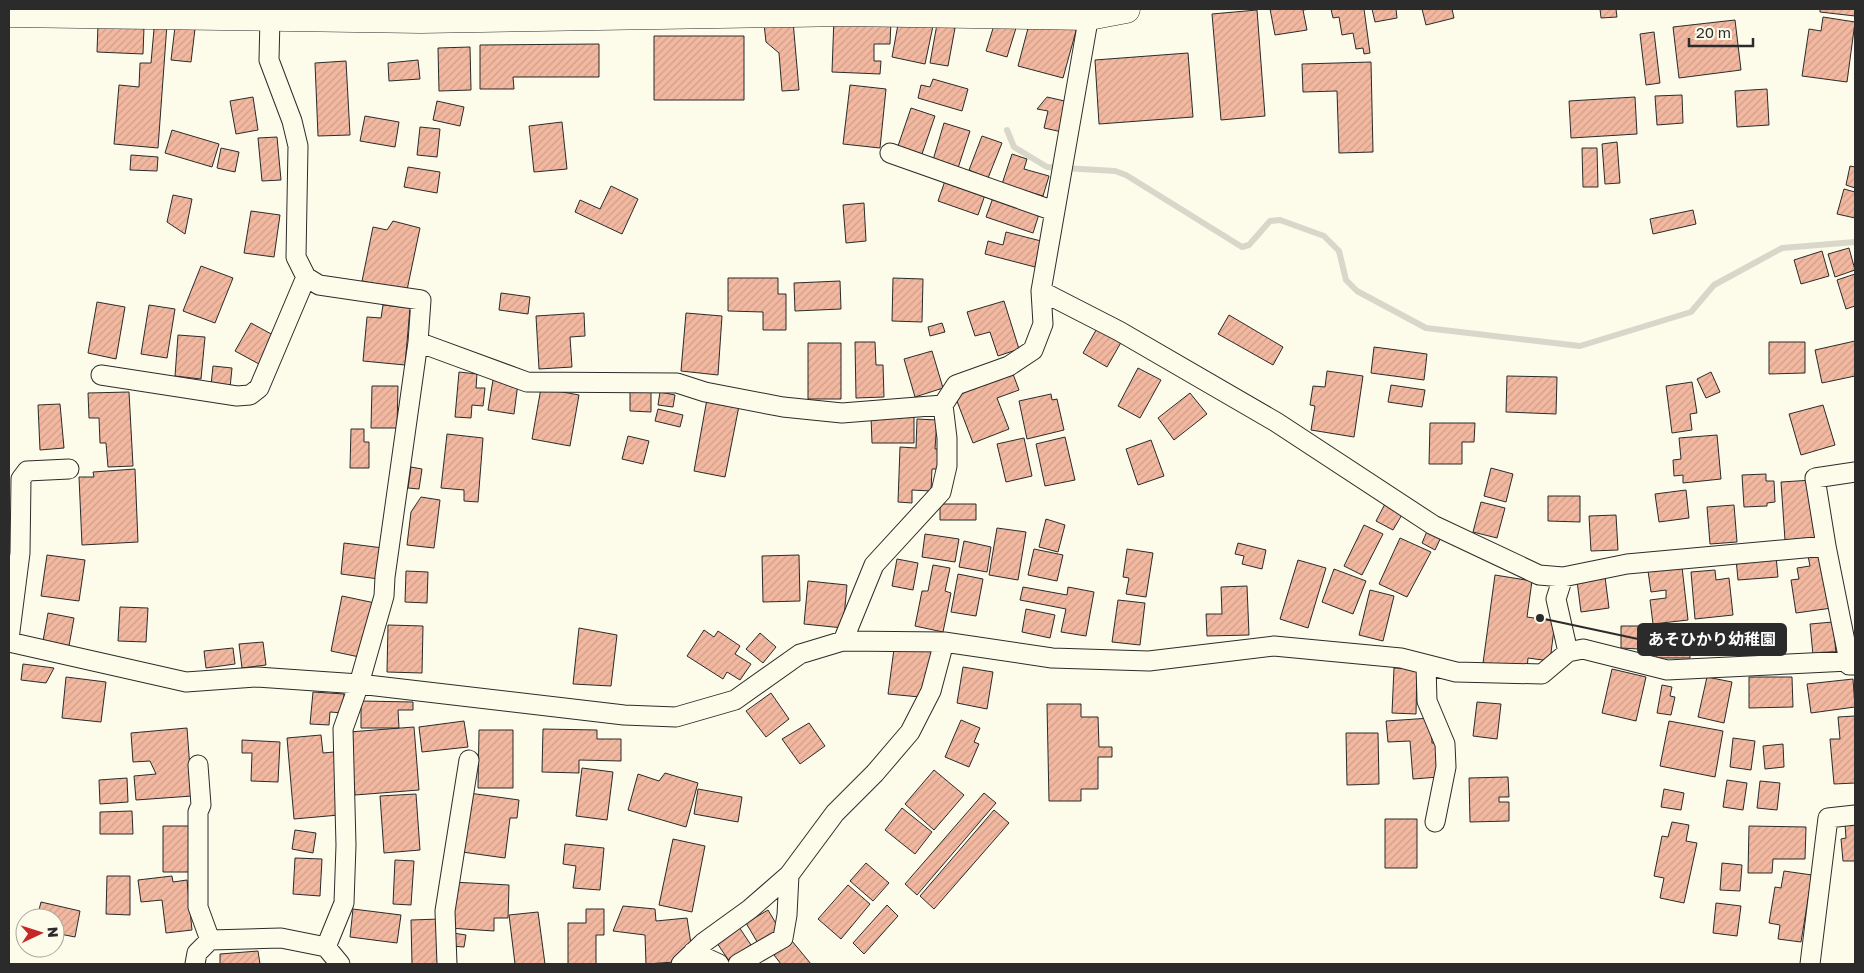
<svg xmlns="http://www.w3.org/2000/svg" width="1864" height="973" font-family="'Golos Text','Noto Sans JP',sans-serif">
	<defs>
		<pattern id="building-hatch" width="6" height="6" patternUnits="userSpaceOnUse" patternTransform="scale(1.25)"><rect width="6" height="6" fill="#f2b8a0"/><path d="M-1 1l2-2M0 6l6-6M5 7l2-2" fill="none" stroke="#d09e8a"/></pattern>
	</defs>
	<rect width="100%" height="100%" fill="#fdfbea"/>
	<g fill="none" stroke-linecap="round" stroke-linejoin="round">
		<path stroke="#d8d7c9" stroke-width="6" d="M1007,130L1014,147L1047,167L1115,171L1126,175L1242,247L1249,245L1270,221L1280,220L1324,236L1339,251L1346,280L1357,291L1426,328L1580,346L1691,312L1714,285L1782,248L1855,242"/>
	</g>
	<path fill="url(#building-hatch)" stroke="#2b2b2b" d="M1270,9H1311L1303,10L1307,30L1275,35Z
		M1331,9H1364L1370,53L1364,54L1363,48L1356,49L1353,33L1342,35L1339,17L1333,18Z
		M1372,9H1396L1397,18L1375,22Z
		M1422,9H1452L1454,18L1426,25Z
		M1600,9H1616L1617,17L1601,18Z
		M1820,9H1855V16L1820,12Z
		M1257,10L1265,116L1221,120L1212,14Z
		M834,17L891,20L890,44H874V61H881L880,74L832,72Z
		M1031,17L1079,20L1063,78L1018,66Z
		M1823,17L1855,22L1847,82L1802,76L1809,29L1821,31Z
		M899,19L933,26L925,64L892,57Z
		M1735,20L1741,70L1679,78L1673,27Z
		M793,21L799,90L782,91L779,53L766,42L764,24Z
		M995,22L1016,28L1007,57L986,51Z
		M167,24L158,148L114,144L119,85L139,87L140,63H151L154,29Z
		M937,24L955,28L948,66L930,63Z
		M98,25L144,27L143,54L97,52Z
		M175,27L195,29L191,62L171,60Z
		M1654,32L1660,83L1646,85L1640,34Z
		M654,36H744V100H654Z
		M599,44V77H513L514,89H480V45Z
		M470,47L471,90L439,91L438,48Z
		M1188,53L1193,117L1099,124L1095,60Z
		M418,60L420,79L389,81L388,63Z
		M346,61L350,135L318,136L315,63Z
		M1371,62L1373,152L1339,153L1337,91L1303,92L1302,64Z
		M933,79L968,89L962,111L918,98L921,85L930,87Z
		M850,85L886,89L880,148L843,144Z
		M1767,89L1769,125L1737,127L1735,91Z
		M1682,95L1683,123L1657,125L1655,96Z
		M253,97L258,130L236,134L230,101Z
		M1047,97L1069,102L1062,132L1044,128L1048,111L1037,109Z
		M1635,97L1637,134L1571,138L1569,101Z
		M437,101L464,107L460,126L433,120Z
		M911,108L935,116L922,154L898,146Z
		M365,116L399,122L395,147L360,141Z
		M562,122L567,169L534,172L529,126Z
		M944,123L970,131L958,168L933,160Z
		M420,127L440,129L437,157L417,155Z
		M172,130L219,144L212,167L165,153Z
		M982,136L1002,143L988,178L969,170Z
		M277,137L281,180L262,181L258,138Z
		M1617,142L1620,183L1605,184L1602,144Z
		M221,148L239,152L235,172L217,168Z
		M1582,148H1597L1598,187H1583Z
		M1012,154L1027,159L1024,169L1049,176L1043,196L1002,184Z
		M131,155L158,157L157,171L130,170Z
		M1850,166L1855,167V188L1846,185Z
		M408,167L440,172L437,193L404,187Z
		M946,178L986,192L978,215L938,201Z
		M611,186L638,199L622,234L575,212L580,200L600,209Z
		M1844,189L1855,192V218L1837,214Z
		M173,195L192,199L185,234L167,222Z
		M994,195L1040,211L1033,233L986,217Z
		M864,203L866,241L846,243L843,205Z
		M1693,210L1696,224L1653,234L1650,219Z
		M251,211L280,215L274,257L244,253Z
		M393,221L420,228L407,290L362,281L373,227L387,230Z
		M1006,232L1041,241L1035,267L985,254L988,241L1003,245Z
		M1849,248L1855,270L1835,277L1828,254Z
		M1822,251L1829,276L1801,284L1794,260Z
		M201,266L233,278L215,323L183,311Z
		M1855,274V306L1846,309L1837,280Z
		M728,278H778V294H786V330H763V312L728,311Z
		M893,278L923,279L922,322L892,321Z
		M840,281L841,309L795,311L794,283Z
		M501,293L530,297L528,314L499,310Z
		M1004,301L1019,349L998,356L990,332L975,336L967,312Z
		M97,302L125,307L116,359L88,353Z
		M149,305L175,309L167,358L141,354Z
		M383,305L410,308L405,365L363,361L367,317L381,318Z
		M584,313L585,336L570,337L572,367L539,369L536,316Z
		M686,313L722,316L718,375L681,371Z
		M1229,315L1283,347L1273,365L1218,334Z
		M251,323L275,336L259,364L235,351Z
		M942,323L945,332L930,336L928,327Z
		M1099,325L1123,339L1107,367L1083,353Z
		M178,335L205,337L201,379L175,376Z
		M1855,341V376L1822,383L1815,350Z
		M855,342H875L876,365H883L884,397L856,398Z
		M1769,342H1805V373L1769,374Z
		M808,343H841V399H808Z
		M1374,347L1427,354L1424,380L1371,373Z
		M932,351L943,388L915,397L904,359Z
		M213,366L232,368L230,388L211,385Z
		M1138,368L1161,380L1140,418L1118,406Z
		M1327,371L1363,376L1354,437L1311,430L1315,406L1310,405L1313,386L1325,387Z
		M459,372L477,374L476,388H485L483,406L472,405L471,418L455,417Z
		M1711,372L1720,392L1706,398L1697,379Z
		M1013,374L1019,390L997,398L1009,429L973,443L955,396Z
		M1507,376L1557,377L1556,414L1506,412Z
		M493,380L518,383L514,414L488,410Z
		M1692,382L1697,413L1690,414L1692,430L1672,433L1666,386Z
		M1391,385L1425,390L1422,407L1388,402Z
		M372,386H398L397,428H371Z
		M541,388L579,395L570,446L532,439Z
		M630,390L651,391V412L630,411Z
		M129,392L133,466L108,467L106,443H100L99,418H89L88,393Z
		M660,392L675,395L673,407L658,405Z
		M1190,393L1207,414L1174,440L1158,418Z
		M1051,394L1052,400L1057,399L1064,430L1027,439L1019,401Z
		M707,399L739,406L725,477L694,471Z
		M60,404L64,448L40,450L38,405Z
		M1823,405L1835,445L1801,455L1789,414Z
		M658,409L683,415L680,427L655,421Z
		M871,416H914V443H872Z
		M917,419L937,420L935,449H942L941,469H932L931,491L912,490V503L898,502L900,447L916,448Z
		M1430,423H1475L1474,442H1462V464H1429Z
		M351,429H364V442H369V468H350Z
		M447,434L483,438L478,502L464,501V490L441,488Z
		M1717,435L1721,479L1683,483V475L1674,476L1673,460L1681,459L1679,438Z
		M628,436L649,441L643,464L622,459Z
		M1065,437L1075,480L1045,486L1036,444Z
		M1024,438L1032,476L1006,482L997,444Z
		M1151,440L1164,476L1138,485L1126,449Z
		M411,467L422,469L419,489L408,488Z
		M1491,468L1513,474L1506,502L1484,496Z
		M135,469L138,542L82,545L79,477H94L93,472Z
		M1766,474V481H1774L1775,502L1767,503V506L1744,507L1742,475Z
		M1813,480L1817,538L1785,540L1781,482Z
		M1686,490L1689,518L1659,522L1655,494Z
		M1548,496H1580V522L1548,521Z
		M421,497L440,500L434,548L407,545L411,512Z
		M1481,502L1505,508L1497,538L1473,532Z
		M940,504H976V520H940Z
		M1385,504L1403,513L1393,530L1376,521Z
		M1734,505L1737,542L1710,544L1707,507Z
		M1616,515L1618,550L1591,551L1589,516Z
		M1046,519L1065,525L1058,552L1039,547Z
		M1364,525L1383,534L1362,575L1344,566Z
		M997,528L1026,532L1018,580L989,575Z
		M1428,529L1442,535L1435,550L1422,543Z
		M925,534L959,539L955,562L922,557Z
		M1400,538L1431,552L1407,597L1379,584Z
		M964,541L991,547L987,572L959,567Z
		M344,543L383,548L379,579L341,574Z
		M1238,543L1266,550L1262,569L1242,564L1244,556L1235,554Z
		M1034,549L1063,555L1057,581L1028,575Z
		M1127,549L1153,553L1146,597L1126,594L1129,578L1123,577Z
		M1824,554L1832,608L1796,613L1791,580L1799,579L1797,568L1810,566L1808,556Z
		M47,555L85,560L79,601L41,596Z
		M799,555L800,601L763,602L762,556Z
		M1776,556L1778,577L1738,580L1736,559Z
		M897,559L918,563L913,590L892,586Z
		M1298,560L1326,568L1308,628L1280,619Z
		M933,565L950,568L945,591L951,593L943,632L915,626L922,591H928Z
		M1682,567L1688,620L1653,624L1650,600L1666,598V590L1651,592L1648,571Z
		M1334,569L1366,581L1353,614L1322,602Z
		M1715,570L1716,580L1729,578L1733,615L1695,619L1691,572Z
		M406,571L428,572L427,603L405,602Z
		M958,574L983,579L976,616L951,612Z
		M1495,575L1532,581L1527,617L1555,621L1550,661L1528,658L1527,669L1483,663Z
		M1605,577L1609,608L1581,612L1577,581Z
		M808,581L847,585L843,628L804,624Z
		M1247,586L1249,635L1207,636L1206,614H1222L1221,587Z
		M1023,587L1067,595L1068,587L1094,592L1086,636L1061,632L1066,609L1020,600Z
		M1370,590L1394,596L1383,641L1359,635Z
		M342,596L375,603L364,658L331,651Z
		M1118,600L1145,603L1140,645L1112,642Z
		M120,607L148,608L146,642L118,641Z
		M1026,609L1055,615L1050,638L1022,632Z
		M48,613L74,618L69,646L43,641Z
		M1833,622L1836,653L1813,655L1810,624Z
		M388,625L423,626L422,673L387,672Z
		M1621,626H1639V649L1621,648Z
		M579,628L617,635L611,686L573,684Z
		M704,630L714,637L718,631L740,646L735,654L751,664L740,680L727,672L723,679L687,656Z
		M760,633L776,647L763,663L746,649Z
		M1656,633H1690V658H1657Z
		M263,642L266,665L242,668L239,644Z
		M933,647L920,697L888,694L894,649Z
		M233,648L235,664L206,668L204,651Z
		M23,664L54,668L46,683L21,680Z
		M963,667L993,672L987,709L957,703Z
		M1394,668L1417,669L1416,714L1392,713Z
		M1612,669L1646,677L1636,721L1602,713Z
		M66,677L106,682L101,722L62,718Z
		M1707,677L1732,682L1724,723L1698,717Z
		M1749,677H1792L1793,707L1749,708Z
		M1853,679L1855,707L1811,713L1807,684Z
		M1662,685L1672,687L1670,696L1675,697L1671,715L1657,713Z
		M313,692L344,694L343,713L330,712L329,725L310,724Z
		M771,693L789,719L766,737L746,711Z
		M361,701L413,702V710H398L399,728H361Z
		M1477,702L1501,704L1497,739L1473,736Z
		M1047,704H1081V717H1098L1099,747H1112V757H1098V789H1081V801H1049Z
		M1855,716V783L1834,784L1830,739H1840L1838,717Z
		M1431,718L1432,743H1437L1439,777L1413,779L1410,741L1388,742L1386,721Z
		M961,720L980,728L974,742L979,744L969,767L945,757Z
		M464,721L468,747L422,752L419,727Z
		M1669,721L1723,731L1715,777L1660,766Z
		M809,723L825,746L800,764L782,739Z
		M414,727L419,790L355,795L349,732Z
		M187,728L192,796L136,800L134,776L156,774L150,761L133,762L131,733Z
		M543,729L597,730V739H621V761L579,760V773L542,772Z
		M479,730H513V788H478Z
		M1346,733H1378L1379,784L1347,785Z
		M321,735L323,753L334,752L339,815L294,819L287,738Z
		M1733,738L1755,741L1751,770L1730,767Z
		M242,740L280,742L278,782L251,781L252,753H242Z
		M1783,744L1784,767L1765,769L1763,746Z
		M582,768L613,772L607,820L576,816Z
		M934,770L964,795L934,830L905,804Z
		M665,773L698,783L686,827L628,810L638,774L659,781Z
		M1508,777L1509,797H1499V802H1509V821L1470,822L1469,778Z
		M127,778L128,802L100,804L99,780Z
		M1727,780L1747,783L1743,810L1723,807Z
		M1760,781L1780,783L1777,810L1757,808Z
		M698,789L742,797L738,822L694,814Z
		M1664,789L1684,793L1681,810L1661,807Z
		M469,793L519,800L517,818H510L505,858L462,852Z
		M984,793L996,803L917,895L905,884Z
		M416,794L420,850L384,853L380,796Z
		M902,808L932,832L915,854L885,830Z
		M994,810L1009,823L934,909L920,896Z
		M132,811L133,834H100V812Z
		M1385,819H1417V868H1385Z
		M1672,822L1689,825L1686,841L1697,843L1684,903L1660,898L1664,878L1654,876L1662,836L1668,837Z
		M1855,823V861H1843L1841,839L1846,838L1845,824Z
		M163,826H191V872H163Z
		M1749,826L1806,827L1805,859H1773L1772,873H1748Z
		M295,830L316,833L313,853L292,849Z
		M673,839L705,846L692,912L659,905Z
		M565,844L604,848L600,890L573,888L576,866L563,864Z
		M295,858L322,859L320,896L293,894Z
		M395,860L414,861L411,905L393,904Z
		M866,863L889,883L873,901L850,881Z
		M1722,863L1742,865L1740,891L1720,890Z
		M1784,871L1812,875L1801,942L1778,939L1780,925L1769,923L1775,887L1781,888Z
		M107,876H130V915L106,914Z
		M172,876L173,882L187,880L192,930L166,933L162,900L141,902L138,880Z
		M452,882L509,885L508,918H494V931L449,928Z
		M848,885L870,904L841,939L818,919Z
		M41,902L80,911L75,937L55,933V918H37Z
		M1716,903L1741,906L1737,936L1713,933Z
		M887,905L898,916L864,954L853,943Z
		M623,906L655,909L656,921L687,918L691,944L675,962L646,964L645,935L613,931Z
		M353,909L401,915L397,943L350,937Z
		M586,909H604V935H596V964H568V923H586Z
		M768,910L781,932L759,945L746,923Z
		M538,912L545,964H515L509,915Z
		M440,919V964H412L411,920Z
		M739,927L753,948L731,964L717,943Z
		M453,933L466,935L464,947L451,946Z
		M792,941L811,964H781L774,955Z
		M258,951L260,964H220V954Z"/>
	<g fill="none" stroke-linecap="round" stroke-linejoin="round">
		<defs>
			<path id="street" d="M270,18L269,60L292,121L298,146L296,257L306,277L319,285L421,300L418,342L385,577L384,596L359,684L343,729L346,845L344,903L326,947
				M890,153L1054,211
				M1041,291L1119,331L1276,422L1433,525L1539,575L1563,577L1627,564L1826,546L1849,661
				M418,342L527,382L677,383L705,392L783,407L842,413L943,405L956,385L1009,366L1033,350L1043,324L1041,291L1090,9
				M101,375L237,396L250,395L259,388L306,277
				M1826,546L1815,478L1855,472
				M1563,577L1556,599L1568,652
				M9,639L20,553L21,479L27,471L69,469
				M843,641L874,565L941,492L947,466V438L943,405
				M9,642L186,682L257,677L359,684L624,715L676,717L735,700L800,654L843,641L944,642L1052,658L1149,661L1274,646L1401,658L1456,672L1542,674L1568,652L1583,649L1667,670L1849,661V665H1855
				M1426,665L1427,701L1445,744L1446,767L1435,822
				M198,765L201,805L198,812V907L210,940
				M693,952L719,964
				M195,964L197,953L210,940L281,938L326,947L340,964
				M447,964L445,911L469,760
				M681,964L703,943L750,909L789,875L835,813L875,773L910,732L931,691L944,642
				M738,964L783,938L787,915L789,875
				M1810,964L1828,818L1855,815"/>
			<path id="primary" d="M9,13L421,19L847,12L1089,16L1126,9"/>
		</defs>
		<use href="#street" stroke="#2b2b2b" stroke-width="21"/>
		<use href="#primary" stroke="#2b2b2b" stroke-width="29"/>
		<use href="#street" stroke="#fdfbea" stroke-width="19"/>
		<use href="#primary" stroke="#fdfbea" stroke-width="28"/>
	</g>
	<path fill="none" stroke="#2b2b2b" stroke-width="2" d="M1540 618L1638 639"/>
	<circle fill="#2b2b2b" stroke="#fdfbea" stroke-width="2" cx="1540" cy="618" r="5"/>
	<rect fill="#2b2b2b" stroke="#2b2b2b" stroke-width="2" x="1638" y="624" width="148" height="31" rx="5"/>
	<g font-size="16" text-anchor="middle" font-weight="bold" fill="#fff">
		<text x="1712" y="645">あそひかり幼稚園</text>
	</g>
	<rect width="1864" height="973" fill="none" stroke="#2b2b2b" stroke-width="20"/>
	<g transform="translate(40 933) rotate(86)"><circle r="24" fill="#fdfbea" stroke="#a9a89e"/>
	<path d="M0-4L9 19L0 12L-9 19Z" fill="#c62828"/>
	<text y="-8" font-size="14" font-weight="bold" text-anchor="middle" fill="#2b2b2b">N</text>
	</g>
	<path d="M1689 38v8h64v-8" fill="none" stroke="#2b2b2b" stroke-width="2.5"/>
	<text x="1696" y="38" font-size="15" fill="#2b2b2b" stroke="#fdfbea" stroke-width="4" paint-order="stroke">20 m</text>
</svg>
